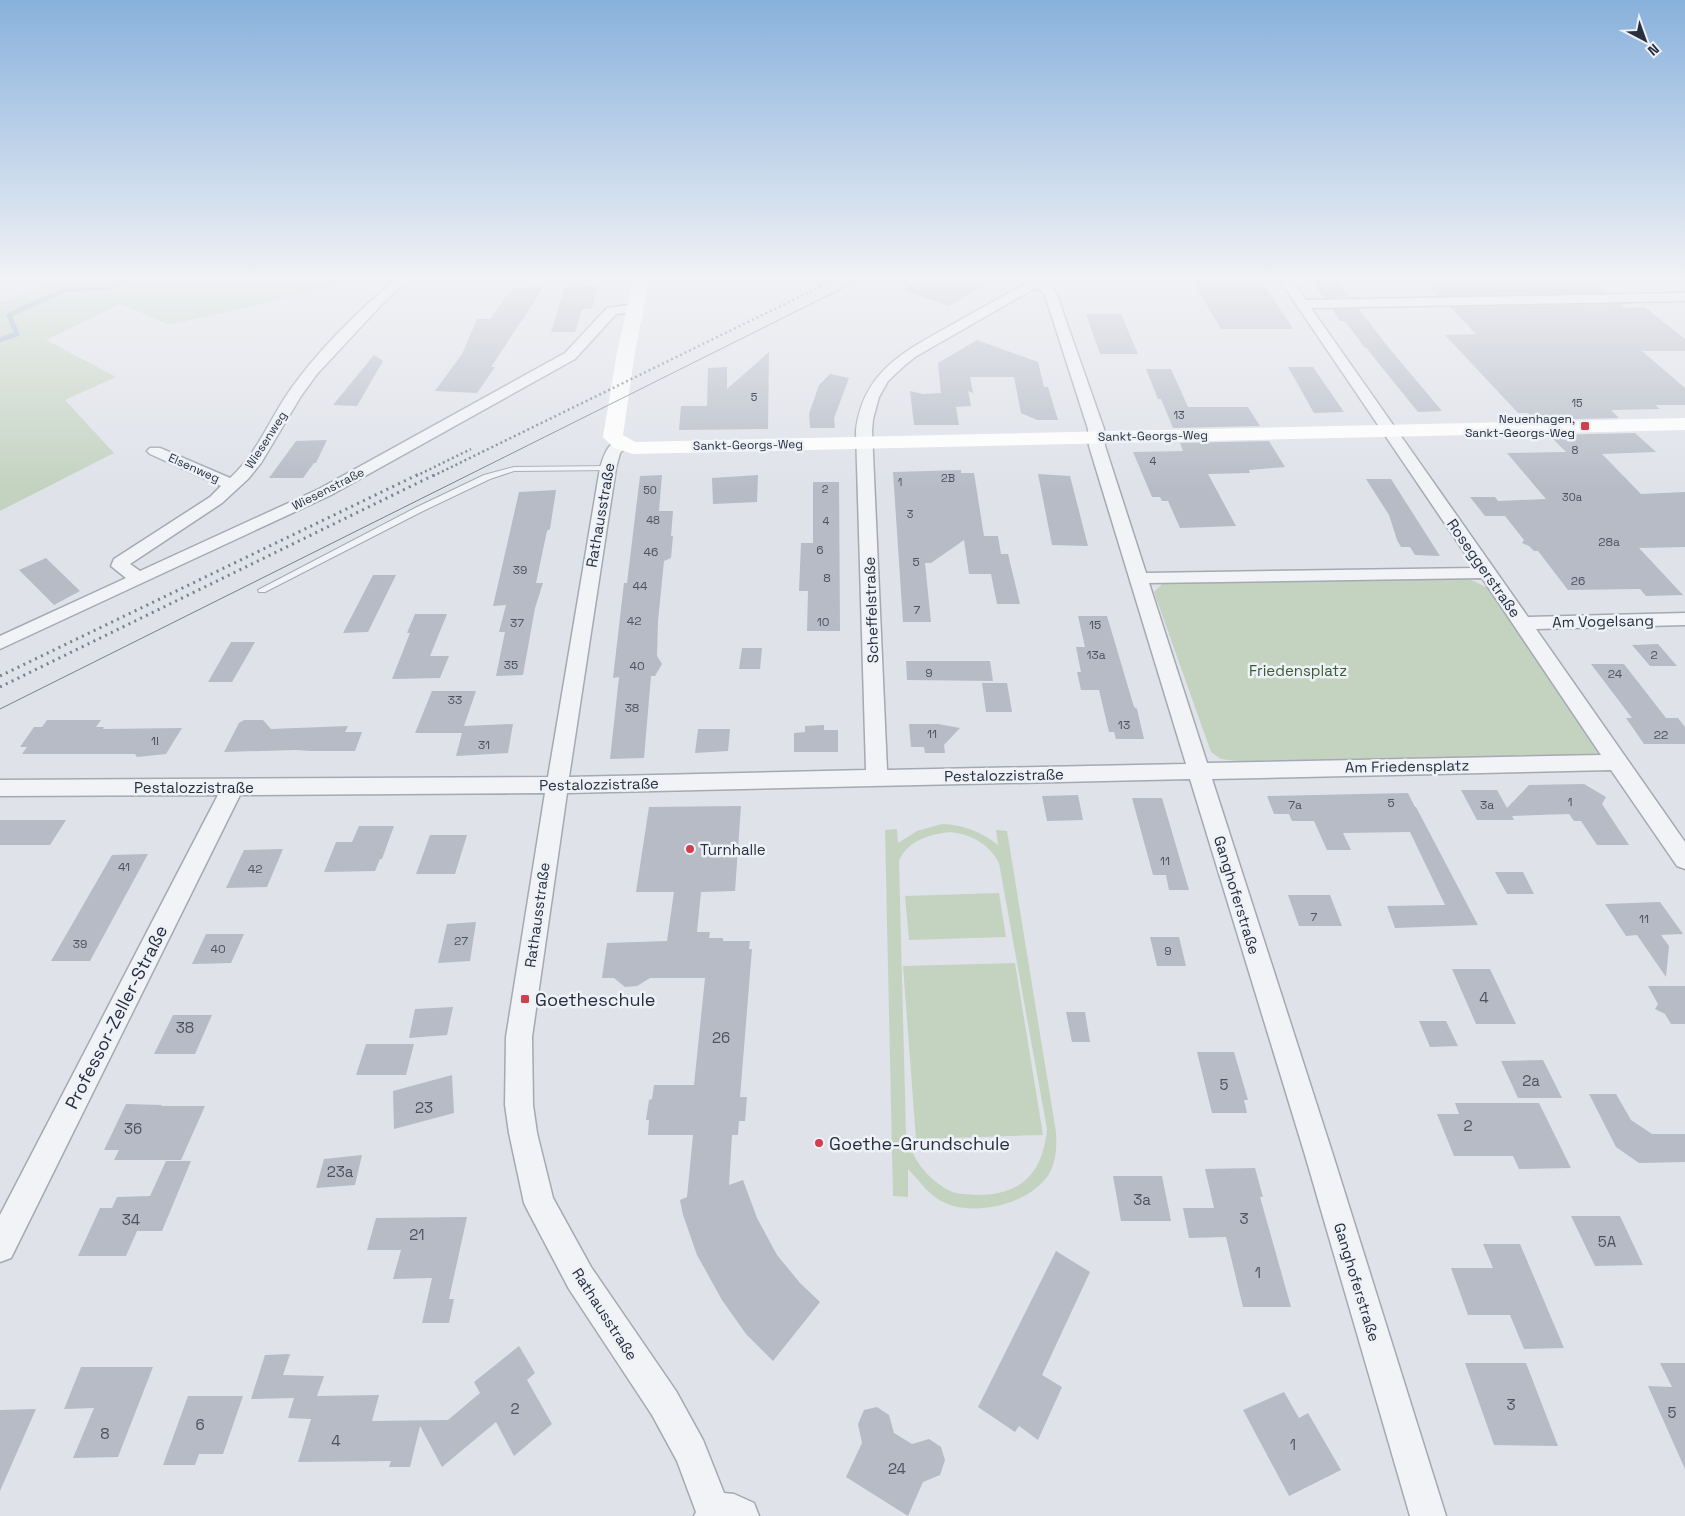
<svg xmlns="http://www.w3.org/2000/svg" width="1685" height="1516" font-family="'Space Grotesk',sans-serif">
	<rect width="100%" height="100%" fill="#dfe2e9"/>
	<path fill="#c3d3c0" fill-rule="evenodd" d="M60,276H347L333,288L169,325L121,304L46,340L116,377L65,400L114,453L0,511V303Z
		M1467,578L1494,591L1600,755L1243,762L1221,759L1211,752L1154,592L1162,584L1174,582Z
		M942,824C964,825 980,831 998,845L996,830L1007,831L1056,1132C1057,1146 1056,1162 1049,1174C1029,1205 973,1218 941,1201C928,1194 918,1179 908,1169V1197L893,1196L885,830L897,829L898,843L917,831ZM950,832C971,834 989,844 999,863L1047,1129C1043,1172 1022,1195 978,1195C968,1194 957,1195 948,1190C925,1177 912,1158 906,1134L899,861C907,841 930,834 950,832Z
		M999,893L1006,937L909,940L905,896Z
		M1015,963L1043,1135L916,1139L903,966Z"/>
	<g fill="none" stroke-linecap="round" stroke-linejoin="round">
		<path stroke="#98adca" stroke-width="5" d="M0,340L17,334L9,315L67,289L106,288L119,283L118,276"/>
	</g>
	<path fill="#b6bbc6" d="M927,276H997L982,284L985,285L949,306L906,291L908,290L903,289Z
		M1190,276H1258L1293,329H1221Z
		M1464,276H1519L1528,283H1595L1607,293L1439,296L1430,286H1435L1433,284L1471,283Z
		M1310,279H1336L1350,297L1324,298Z
		M597,286L592,309H582L575,332H551L565,287Z
		M544,287L491,367H495L477,393L435,391L462,354L477,319H490L512,288Z
		M1621,304L1625,308L1645,307L1685,339V351H1642L1685,388V405H1655L1660,409L1611,410L1619,418L1534,420L1528,413H1518L1445,335L1476,334L1450,307Z
		M1332,309H1359L1388,347L1442,411L1418,412L1367,349L1368,348H1365L1345,321H1340Z
		M1086,314H1121L1138,354H1100Z
		M977,340L1038,362L1044,387H1048L1058,420H1037L1021,413L1014,377H970L973,393L968,391L971,406L956,407L959,425H914L910,391L923,394L941,393L938,363Z
		M769,352L768,429L679,430L681,406H707L708,368L727,367V389Z
		M374,355L383,361L357,406L333,405Z
		M1288,367H1313L1344,412L1314,413Z
		M1146,369H1171L1188,407H1248L1260,426L1173,428L1161,399H1158Z
		M830,374L849,378L834,418L835,428H810L809,414L819,385Z
		M1635,433L1656,452L1602,454L1641,494L1685,492V547L1639,548L1683,595L1646,596L1640,589L1568,590L1538,551H1534L1529,546L1522,543L1524,540L1505,516H1485L1470,497H1495L1498,501L1546,499L1507,453L1566,452L1549,435Z
		M327,440L316,463H314L303,478H269L296,441Z
		M1269,441L1285,467L1249,470L1250,473L1208,474L1236,526L1180,528L1168,501H1162L1160,497H1152L1133,452L1183,451L1180,443Z
		M961,470V473H974L984,536H998L1001,554H1008L1020,604H997L991,574H969L964,540L931,563H925L931,622H903L893,472Z
		M1038,474L1070,476L1088,546L1052,545Z
		M662,475L659,511H673L671,536H673L671,558L664,561L658,621L657,656L662,664L655,676H651L644,758L610,759L619,677L613,678L624,583H627L640,476Z
		M758,475L757,502L713,504L712,478Z
		M1366,479H1391L1440,556L1415,555L1410,547H1401L1397,540L1389,515Z
		M813,482H839L840,631H807L808,591H799L801,543H813Z
		M556,490L550,529L547,531L536,583H543L535,608L523,675L496,676L505,632H499L506,605L493,606L519,492Z
		M46,558L80,591L54,605L19,570Z
		M373,575H396L368,632L343,633Z
		M415,614H447L430,656H449L440,678L392,679L410,633H407Z
		M1078,616H1107L1134,707L1137,709L1144,739H1116L1114,732H1109L1099,690H1081L1077,672H1081L1076,647H1085Z
		M231,642H255L232,682H208Z
		M1658,644L1677,666H1650L1632,645Z
		M742,648H762L760,669H739Z
		M906,661H990L993,681L907,680Z
		M1591,664H1624L1666,718H1678L1685,727V744H1644L1626,718H1632Z
		M982,683H1007L1012,712H986Z
		M432,691H476L464,726L513,724L508,753L456,756L462,733H415Z
		M47,720H101L96,727H104L103,729L182,728L166,754L137,757L135,754H22L27,747H20L34,727H42Z
		M244,720H263L271,729L348,726L345,732H362L355,751H311L296,750L224,752L239,723Z
		M909,724H938L960,728L944,745L945,753H925L924,747H911Z
		M824,725V730H838V752H794V733L805,732V726Z
		M698,729H730L728,751L695,753Z
		M1584,784L1606,797L1602,804L1629,845H1597L1581,821H1574L1569,814L1512,816L1514,820H1477L1461,790H1497L1507,808L1529,785Z
		M1408,793L1415,807H1416L1478,925L1395,928L1387,906L1445,905L1410,832L1343,833L1351,850H1327L1314,821H1292L1289,814H1274L1267,796Z
		M1078,795L1083,820L1047,821L1042,796Z
		M1132,798H1162L1189,890H1169L1166,875H1153Z
		M741,806L735,891L701,892L697,932H710L709,938H723V941H750L749,949H752L740,1097H747L745,1121H739L738,1135H732L729,1185L743,1180L757,1218L777,1255L800,1283L820,1302L773,1361L746,1334L722,1300L697,1255L683,1215L680,1200L687,1197L693,1135H648L649,1120H646L649,1100L652,1099L654,1085H694L705,978H650L637,986L625,987L614,978H602L607,943L667,941L674,892H636L649,807Z
		M0,820H66L50,845H0Z
		M359,826H394L382,859H380L375,871L324,872L336,842H352Z
		M430,835H467L455,874H416Z
		M283,849L267,887L226,888L244,850Z
		M148,854L90,961H51L112,855Z
		M1495,872H1523L1534,894H1507Z
		M1288,895H1330L1342,926H1299Z
		M1660,902L1683,934L1661,935L1669,946L1666,977L1637,935L1626,936L1605,904Z
		M476,922L470,961L438,963L447,924Z
		M206,934H244L231,963L192,964Z
		M1150,937H1179L1186,966H1157Z
		M1452,969H1490L1516,1024H1476Z
		M1648,986H1685V1024H1671L1665,1014L1655,1009L1658,1004Z
		M453,1007L447,1035L409,1038L415,1009Z
		M1066,1012H1085L1090,1042H1072Z
		M173,1015H212L195,1054H154Z
		M1419,1021H1446L1458,1046L1430,1047Z
		M366,1044H414L406,1075H356Z
		M1197,1052H1234L1248,1100H1244L1247,1113H1212Z
		M1543,1060L1562,1098H1518L1501,1061Z
		M452,1075L454,1113L394,1129L393,1091Z
		M1589,1094H1616L1631,1120L1652,1134H1685V1162L1639,1163L1616,1147Z
		M1455,1103H1539L1571,1168L1519,1169L1513,1156H1454L1437,1114H1459Z
		M126,1104L162,1105L161,1106H205L181,1160H114L119,1150H104Z
		M362,1155L355,1185L316,1188L324,1159Z
		M166,1161H191L162,1231H137L126,1256H78L100,1208H112L117,1197L150,1196Z
		M1255,1168L1263,1197H1260L1291,1307H1243L1226,1237L1189,1238L1183,1208H1214L1205,1169Z
		M1113,1176H1162L1171,1221H1121Z
		M1571,1216H1620L1643,1265L1595,1266Z
		M467,1217L449,1299H454L449,1323H422L432,1278L393,1279L401,1250H367L376,1218Z
		M1483,1244H1520L1564,1348L1524,1349L1510,1315H1468L1451,1268H1493Z
		M1056,1251L1090,1272L1042,1375L1062,1387L1038,1440L1019,1426L1015,1432L978,1407Z
		M519,1346L535,1373L527,1380L552,1424L514,1456L496,1422L442,1467L420,1426L410,1467H389L391,1461L298,1462L311,1419L288,1418L294,1398L251,1399L265,1355L290,1354L283,1375L324,1376L317,1396L379,1395L372,1421L448,1420L480,1393L474,1382Z
		M1465,1363H1526L1558,1446L1494,1445Z
		M1660,1363H1685V1469L1648,1386L1672,1387Z
		M81,1367H153L118,1457L73,1458L94,1408L64,1409Z
		M1284,1392L1299,1418L1308,1413L1341,1470L1289,1496L1243,1410Z
		M188,1396H243L223,1454H199L195,1465H163Z
		M877,1407L889,1415L894,1433L912,1444L929,1439L941,1447L945,1460L940,1475L923,1482L908,1516L846,1477L862,1443L858,1424L864,1410Z
		M36,1409L0,1491V1410Z"/>
	<g fill="none" stroke-linecap="round" stroke-linejoin="round">
		<defs>
			<path id="lane" d="M608,466L612,468L611,470L514,471L490,479L421,512L265,592H259L258,590L415,508L484,475L514,467Z"/>
			<path id="street" d="M400,276H413L384,302L317,374L301,396L261,463L248,479L222,503L130,564L140,571L319,489L565,353L607,308L636,304L642,308L636,312L616,314L575,359L331,495L0,649V636L126,578L111,566L114,559L210,497L221,486L150,454L147,451L150,448H160L230,478C256,455 269,421 288,393C318,350 360,309 400,276Z
				M1039,276L1052,277L1044,283L1050,285L1057,295L1104,429L1105,446L1146,573L1475,568L1277,276H1289L1306,300L1685,293V301L1311,308L1528,617L1685,613V625L1536,629L1685,842V869L1677,866L1611,770L1212,779L1333,1155L1446,1516H1410L1305,1155L1190,779L567,793L532,1037L533,1105L537,1133L553,1198L591,1267L676,1391L703,1440L724,1493L734,1494L754,1503L759,1516H694L696,1512L677,1461L652,1415L569,1289L529,1213L524,1203L509,1133L505,1105L506,1037L545,793L240,795L11,1258L0,1262V1215L218,795L0,796V780L548,777L600,468C604,455 609,437 626,441L629,444L620,453L616,468L569,777L866,770L856,431C863,370 907,350 955,323C983,307 1011,292 1039,276ZM1035,288L1042,291L1045,295L1088,429L1089,446L1186,764L887,770L872,431L873,419L879,397L888,381L905,365L915,357ZM1482,578L1601,755L1207,763L1149,583Z"/>
		</defs>
		<use href="#lane" stroke="#a4a9b3" stroke-width="2"/>
		<use href="#street" stroke="#a4a9b3" stroke-width="3"/>
		<use href="#lane" fill="#f2f3f7" fill-rule="evenodd"/>
		<use href="#street" fill="#f2f3f7" fill-rule="evenodd"/>
		<path fill="#fff" fill-rule="evenodd" d="M634,276H650L635,352L623,435L635,442L1685,418V430L633,454L614,448L603,437L617,352Z"/>
		<path stroke="#788093" stroke-width="1" d="M0,709L867,276"/>
		<path stroke="#788093" stroke-width="2.5" stroke-dasharray="2 3" stroke-linecap="butt" d="M416,476L471,449
			M433,476L842,276"/>
		<path stroke="#788093" stroke-width="3" stroke-dasharray="2 4.5" stroke-linecap="butt" d="M0,676L419,474
			M0,687L436,474"/>
	</g>
	<linearGradient id="sky" x2="0" y2="1"><stop stop-color="#88b1dc"/><stop offset="0.57" stop-color="#f1f2f5"/><stop offset="1" stop-color="#f1f2f5" stop-opacity="0"/></linearGradient>
	<rect width="1685" height="488" fill="url(#sky)"/>
	<g fill="#d23f4c" stroke="#eef1f6" stroke-width="2">
		<rect x="1580" y="421" width="10" height="10" rx="2.5"/>
		<circle cx="690" cy="849" r="5"/>
		<rect x="520" y="994" width="10" height="10" rx="2.5"/>
		<circle cx="819" cy="1143" r="5"/>
	</g>
	<g text-anchor="middle" dominant-baseline="central" stroke-width="5" stroke-linejoin="round" paint-order="stroke">
		<g font-size="11" fill="#4b5262">
			<text x="754" y="397">5</text>
			<text x="1577" y="403">15</text>
			<text x="1179" y="415">13</text>
			<text x="1575" y="450">8</text>
			<text x="1153" y="461">4</text>
			<text x="948" y="478">2B</text>
			<text x="900" y="482">1</text>
			<text x="825" y="489">2</text>
			<text x="650" y="490">50</text>
			<text x="1572" y="497">30a</text>
			<text x="910" y="514">3</text>
			<text x="653" y="520">48</text>
			<text x="826" y="521">4</text>
		</g>
		<g font-size="12" fill="#272f40" stroke="#eef1f6" text-anchor="end">
			<text x="1575" y="419">Neuenhagen,<tspan x="1575" dy="14">Sankt-Georgs-Weg</tspan></text>
		</g>
		<g font-size="12" fill="#272f40" stroke="#eef1f6">
			<text transform="translate(1153 436) rotate(-1)">Sankt-Georgs-Weg</text>
			<text transform="translate(266 440) rotate(-57)">Wiesenweg</text>
			<text transform="translate(748 445) rotate(-1)">Sankt-Georgs-Weg</text>
			<text transform="translate(194 468) rotate(24)">Elsenweg</text>
			<text transform="translate(328 489) rotate(-27)">Wiesenstraße</text>
		</g>
		<g font-size="12" fill="#4b5262">
			<text x="1609" y="542">28a</text>
			<text x="820" y="550">6</text>
			<text x="651" y="552">46</text>
			<text x="916" y="562">5</text>
			<text x="520" y="570">39</text>
			<text x="827" y="578">8</text>
			<text x="1578" y="581">26</text>
			<text x="640" y="586">44</text>
			<text x="917" y="610">7</text>
			<text x="634" y="621">42</text>
			<text x="823" y="622">10</text>
			<text x="517" y="623">37</text>
			<text x="1095" y="625">15</text>
			<text x="1096" y="655">13a</text>
			<text x="1654" y="655">2</text>
			<text x="511" y="665">35</text>
			<text x="637" y="666">40</text>
			<text x="929" y="673">9</text>
			<text x="1615" y="674">24</text>
			<text x="455" y="700">33</text>
			<text x="632" y="708">38</text>
			<text x="1124" y="725">13</text>
			<text x="932" y="734">11</text>
			<text x="1661" y="735">22</text>
			<text x="155" y="741">1!</text>
			<text x="484" y="745">31</text>
			<text x="1570" y="802">1</text>
			<text x="1391" y="803">5</text>
			<text x="1295" y="805">7a</text>
			<text x="1487" y="805">3a</text>
			<text x="1165" y="861">11</text>
			<text x="124" y="867">41</text>
			<text x="255" y="869">42</text>
			<text x="1314" y="917">7</text>
			<text x="1644" y="919">11</text>
			<text x="461" y="941">27</text>
			<text x="80" y="944">39</text>
			<text x="218" y="949">40</text>
			<text x="1168" y="951">9</text>
		</g>
		<g font-size="15" fill="#272f40" stroke="#eef1f6">
			<text transform="translate(600 515) rotate(-80)">Rathausstraße</text>
			<text transform="translate(1484 568) rotate(55)">Roseggerstraße</text>
			<text transform="translate(871 610) rotate(-92)">Scheffelstraße</text>
			<text transform="translate(1603 621) rotate(-1)">Am Vogelsang</text>
			<text transform="translate(1407 766) rotate(-1)">Am Friedensplatz</text>
			<text transform="translate(1004 775) rotate(-1)">Pestalozzistraße</text>
			<text transform="translate(599 784) rotate(-1)">Pestalozzistraße</text>
			<text x="194" y="787">Pestalozzistraße</text>
			<text transform="translate(1237 895) rotate(73)">Ganghoferstraße</text>
			<text transform="translate(537 915) rotate(-82)">Rathausstraße</text>
			<text transform="translate(1357 1282) rotate(73)">Ganghoferstraße</text>
			<text transform="translate(605 1314) rotate(57)">Rathausstraße</text>
		</g>
		<g font-size="15" fill="#395c34" stroke="#eef1f6">
			<text x="1298" y="670">Friedensplatz</text>
		</g>
		<g font-size="15" fill="#272f40" stroke="#eef1f6" text-anchor="start">
			<text x="700" y="849">Turnhalle</text>
		</g>
		<g font-size="15" fill="#4b5262">
			<text x="1484" y="997">4</text>
			<text x="185" y="1027">38</text>
			<text x="721" y="1037">26</text>
			<text x="1531" y="1080">2a</text>
			<text x="1224" y="1084">5</text>
			<text x="424" y="1107">23</text>
			<text x="1468" y="1125">2</text>
			<text x="133" y="1128">36</text>
			<text x="340" y="1171">23a</text>
			<text x="1142" y="1199">3a</text>
			<text x="1244" y="1218">3</text>
			<text x="131" y="1219">34</text>
			<text x="417" y="1234">21</text>
			<text x="1607" y="1241">5A</text>
			<text x="1258" y="1272">1</text>
			<text x="1511" y="1404">3</text>
			<text x="515" y="1408">2</text>
			<text x="1672" y="1412">5</text>
			<text x="200" y="1424">6</text>
			<text x="105" y="1433">8</text>
			<text x="336" y="1440">4</text>
			<text x="1293" y="1444">1</text>
			<text x="897" y="1468">24</text>
		</g>
		<g font-size="18" fill="#272f40" stroke="#eef1f6" text-anchor="start">
			<text x="535" y="999">Goetheschule</text>
			<text x="829" y="1143">Goethe-Grundschule</text>
		</g>
		<g font-size="18" fill="#272f40" stroke="#eef1f6">
			<text transform="translate(116 1017) rotate(-63)">Professor-Zeller-Straße</text>
		</g>
	</g>
	<g transform="translate(1645 40) rotate(139)" stroke="#eef1f6" stroke-width="4" paint-order="stroke">
	<path d="M0-4L9 19L0 12L-9 19Z" fill="#272f40"/>
	<text y="-8" font-size="14" font-weight="bold" text-anchor="middle" fill="#272f40">N</text>
	</g>
</svg>
